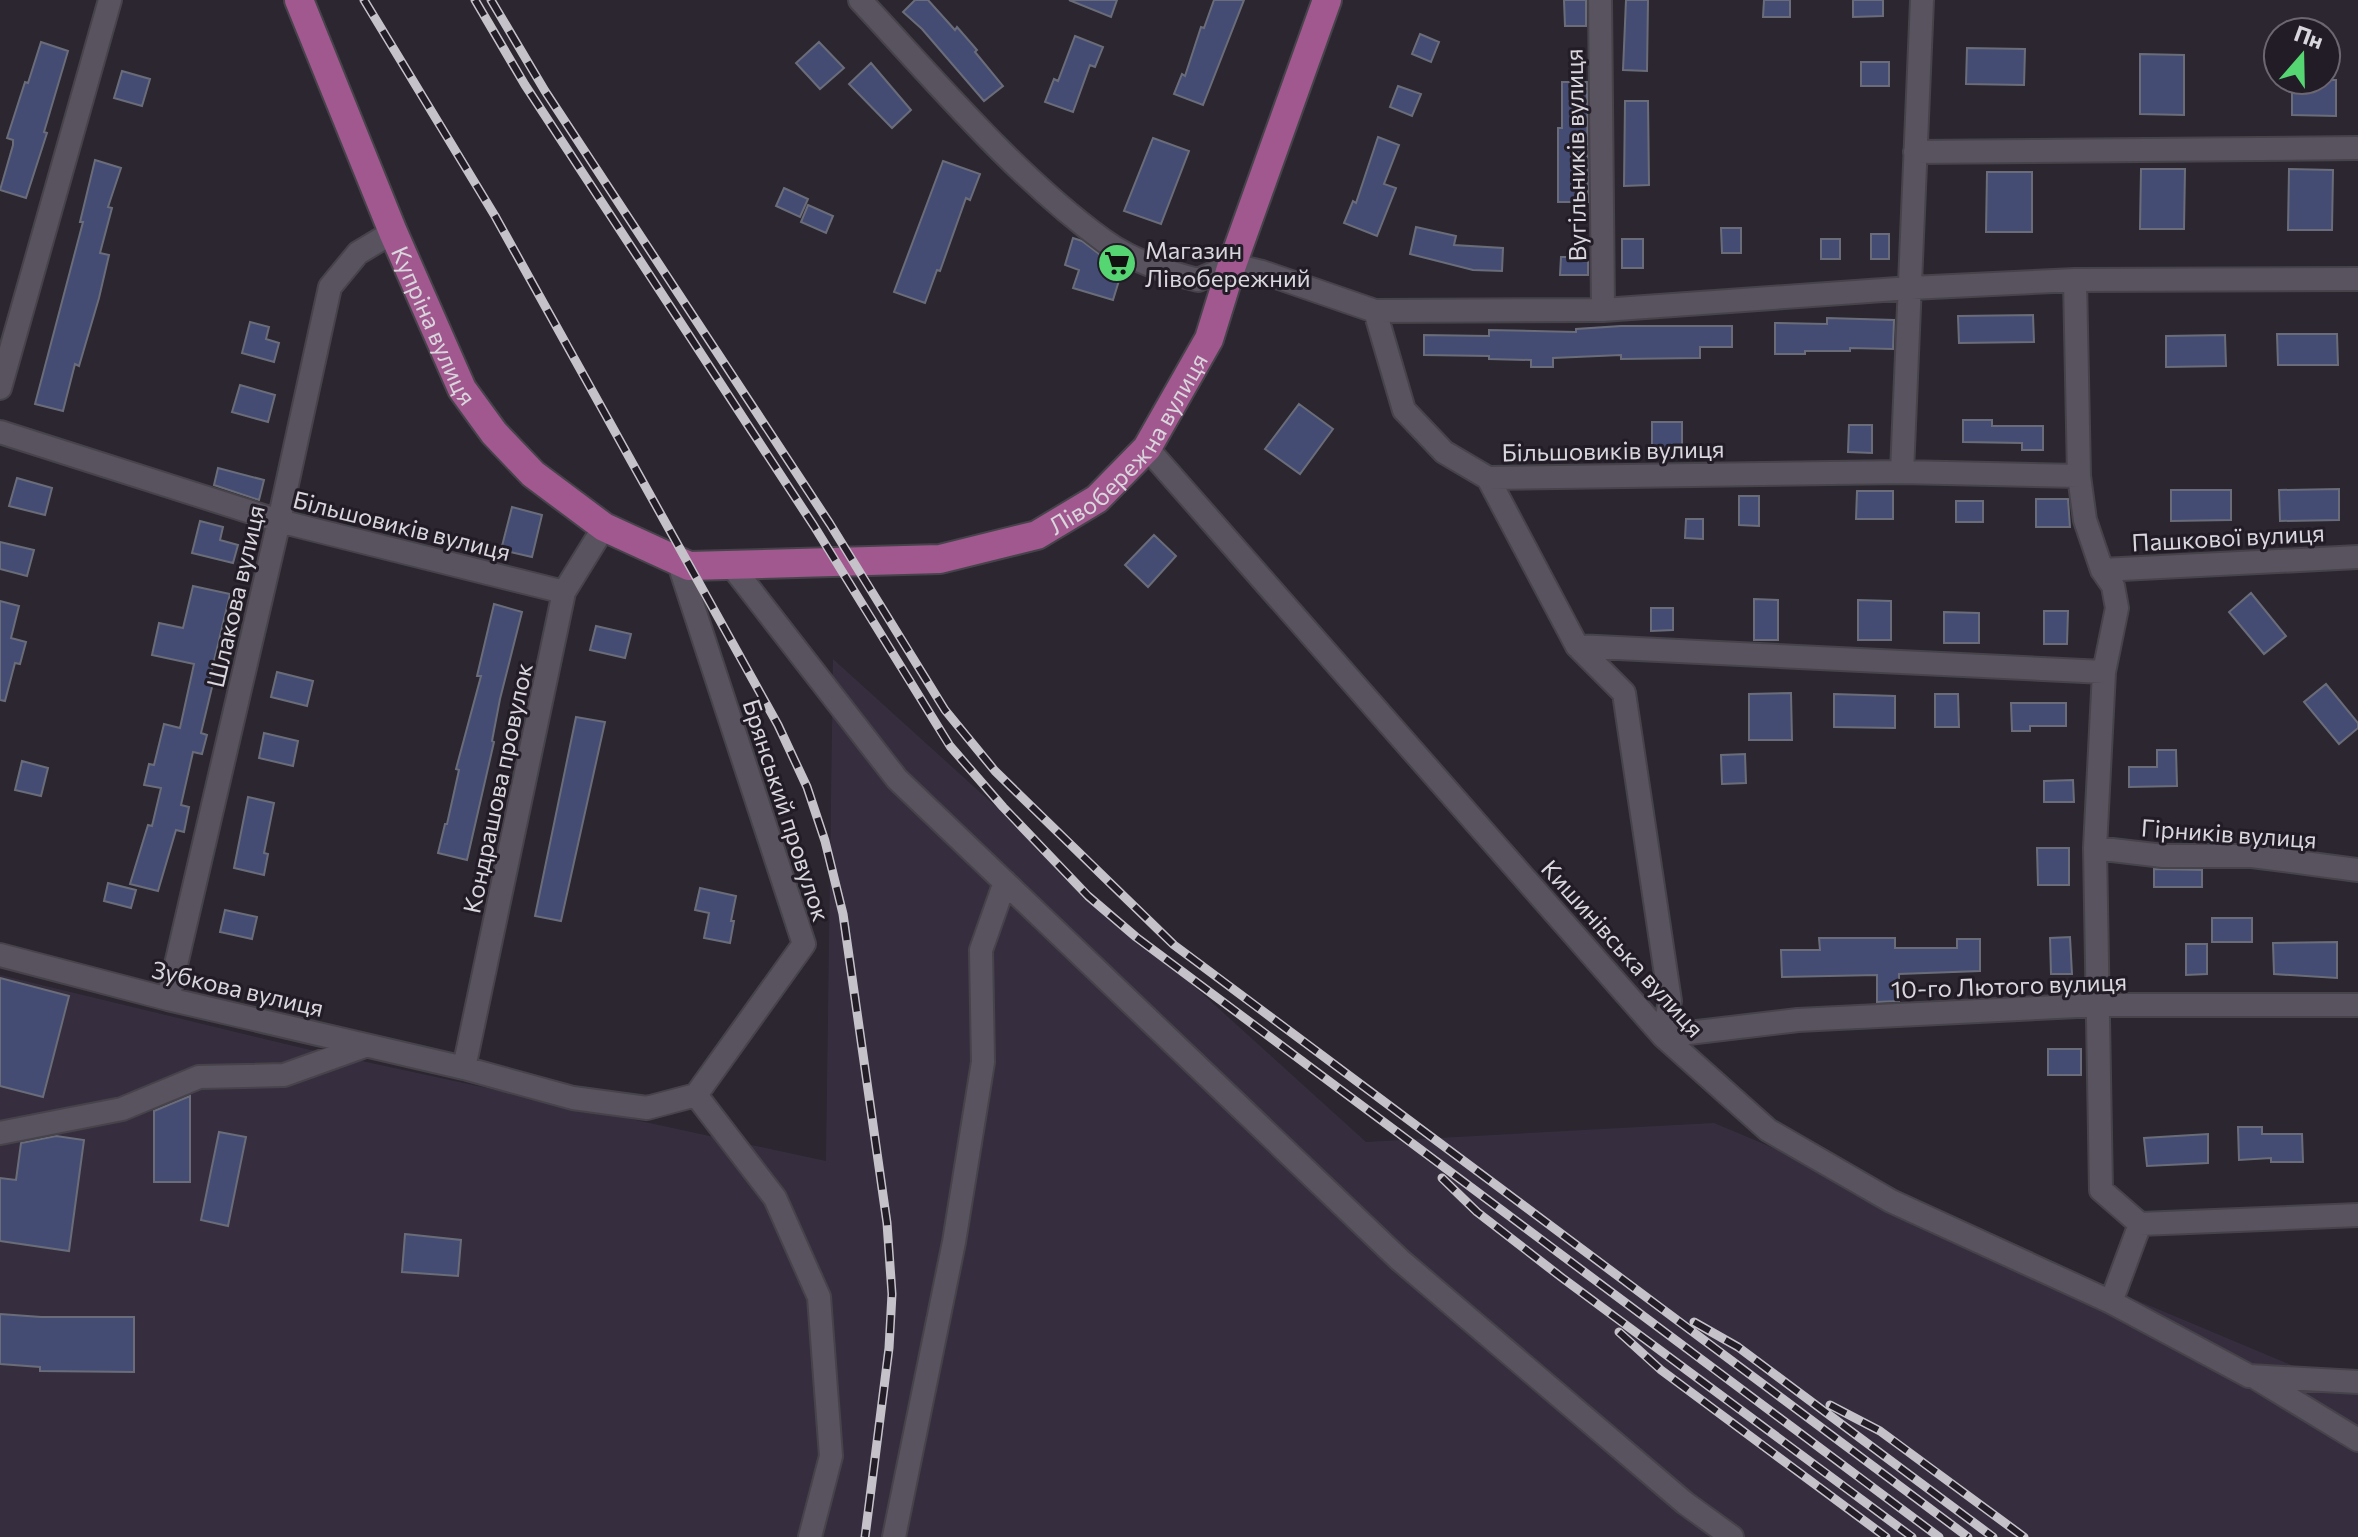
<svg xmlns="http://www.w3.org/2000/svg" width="2358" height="1537" font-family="Commissioner,sans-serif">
	<rect width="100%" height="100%" fill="#2b2630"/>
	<path fill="#362e3e" d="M833,659L1366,1142L1714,1123L2358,1393V1537H0V975L306,1049L826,1161Z"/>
	<path fill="#454c73" stroke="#6a6d79" stroke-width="2" d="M915,0H928L955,30L957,27L977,50L975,52L1003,86L984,101L922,29L903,12Z
		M1069,0H1117L1111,17Z
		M1214,0H1244L1203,105L1174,94L1182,74L1185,76L1201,27L1204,28Z
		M1564,0H1586V26H1565Z
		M1626,0H1648L1647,71L1623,70Z
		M1764,0H1790V17H1763Z
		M1853,0H1883V16L1853,17Z
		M1420,34L1439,42L1431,62L1412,54Z
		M1075,36L1103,47L1095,67L1090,65L1073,112L1045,102L1054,79L1058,81Z
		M41,42L68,51L44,132L47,133L26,198L0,190L13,145V140L7,138L25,82L28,83Z
		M819,42L844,68L820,89L796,63Z
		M1967,48L2025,49L2024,85L1966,84Z
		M2140,54L2184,55V115L2140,114Z
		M1861,62H1889V86H1861Z
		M871,63L911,110L892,128L849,84Z
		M122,71L150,79L142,106L114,98Z
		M2292,80H2336V116L2292,115Z
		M1562,82H1587L1588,202H1558V128H1562Z
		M1398,86L1421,94L1412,116L1390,107Z
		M1625,101H1648L1649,185L1624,186Z
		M1378,137L1399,145L1384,184L1396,188L1377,236L1344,223L1353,201L1356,203Z
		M1153,138L1189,151L1161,224L1124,211Z
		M95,160L121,168L108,207L112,208L100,253L109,255L99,298L79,366L75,364L63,411L35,404L83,222H80Z
		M943,161L980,174L970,200L966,198L940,271L937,270L925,303L894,292Z
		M2141,169H2185L2184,229H2140Z
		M2289,169L2333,170L2332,230H2288Z
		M1987,172H2032V232H1986Z
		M784,188L808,199L800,217L776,206Z
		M808,205L833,216L826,233L801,222Z
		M1416,227L1456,236L1454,245L1503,248L1502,271L1473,270L1410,254Z
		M1721,228H1741V253H1722Z
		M1871,234H1889V259H1871Z
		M1073,238L1082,241L1107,260L1104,269L1121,274L1113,300L1073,288L1079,270L1065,265Z
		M1622,239H1643V268H1622Z
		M1821,239H1840V259H1821Z
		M1561,257H1588V275H1560Z
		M2033,315L2034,342L1959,343L1958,316Z
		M1827,318L1894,320L1893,349L1850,348V351H1805V354H1775V323L1827,324Z
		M250,322L269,327L266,339L279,343L274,362L242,353Z
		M1621,326H1732V347H1700V358L1621,359V355L1553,358V367H1531V360L1489,359V356L1424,355V335L1489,336V330L1576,332V329Z
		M2277,334H2337L2338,365H2278Z
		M2225,335L2226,366L2166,367V336Z
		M240,385L275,395L268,422L232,412Z
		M1299,404L1333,429L1300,474L1265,449Z
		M1963,420H1992V426H2043V450H2022V443L1963,442Z
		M1652,422H1682V448H1652Z
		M1849,425H1872V453L1848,452Z
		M218,468L264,480L259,500L214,485Z
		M17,478L52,488L45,515L9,506Z
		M2339,489V520L2280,521L2279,490Z
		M2171,490H2231V520L2171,521Z
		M1857,491H1893V519H1856Z
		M1739,496H1759V526L1739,525Z
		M2036,499H2068L2070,527H2036Z
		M1956,501H1983V522H1956Z
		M512,507L542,515L532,557L501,550Z
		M1686,519H1703V539L1685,538Z
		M200,521L223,527L220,540L238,545L233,563L192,553Z
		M1154,535L1176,556L1148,587L1125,565Z
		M0,542L34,550L27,576L0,569Z
		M193,586L230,594L209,682L213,683L201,733L207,735L202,754L193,752L181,805L189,807L184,832L176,830L158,891L130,884L148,825L152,826L161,788L144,785L149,764L154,765L164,724L180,728L194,664L152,655L159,623L183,628Z
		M2251,593L2286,636L2264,654L2229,612Z
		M1754,599L1778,600V640H1754Z
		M1858,600L1891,601V640H1858Z
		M0,601L19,606L11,638L26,642L20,664L15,663L5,701L0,700Z
		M494,604L522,612L500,699L492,741L494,742L467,860L438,853L445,824H447L459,770L456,769L481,676H477Z
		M1651,608H1673V630L1651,631Z
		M2044,611H2068L2067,644H2044Z
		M1944,612L1979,613V643H1944Z
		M596,626L631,634L625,658L590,650Z
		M277,672L313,681L307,706L271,697Z
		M2326,684L2358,723V728L2339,744L2304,702Z
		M1791,693L1792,740H1749V694Z
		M1834,694L1895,696V728L1834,727Z
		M1935,694H1958L1959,727H1935Z
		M2011,703H2066V726H2030V731H2012Z
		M576,717L605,722L561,921L535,916Z
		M264,733L298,741L293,766L259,758Z
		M2157,750H2176L2177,786L2129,787V767H2157Z
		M1745,754L1746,783L1722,784L1721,755Z
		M22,761L48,768L41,796L15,790Z
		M2073,780L2074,802H2044V781Z
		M248,797L274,803L264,853L268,854L264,875L234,868Z
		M2037,848H2069V885H2038Z
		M2154,869L2202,870V887H2154Z
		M108,883L136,890L131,908L104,901Z
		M700,888L736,896L731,921H734L730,943L704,938L709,913L695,910Z
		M225,910L257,917L252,939L220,932Z
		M2212,918H2252V942H2212Z
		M2070,937L2072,974H2051L2050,938Z
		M1819,938H1895V948H1957V939H1980V971L1899,974V1001L1877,1002V975L1782,977L1781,950H1820Z
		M2337,942V978L2274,974L2273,943Z
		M2186,944H2207V974L2186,975Z
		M0,978L69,996L43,1097L0,1086Z
		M2048,1049H2081V1075H2048Z
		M190,1096V1182H154V1111Z
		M2238,1127H2262V1134H2302L2303,1162H2271V1158L2239,1160Z
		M219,1132L246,1137L228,1226L201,1220Z
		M2208,1134V1163L2147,1166L2144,1138Z
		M56,1136L84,1140L69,1251L0,1241V1178L16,1180L21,1143Z
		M405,1234L461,1240L458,1276L402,1272Z
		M0,1314L41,1317H134V1372L40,1371V1367L0,1364Z"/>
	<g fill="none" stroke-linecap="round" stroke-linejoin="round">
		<defs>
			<path id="minor" d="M860,0C935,80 1014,175 1103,240C1130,260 1166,272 1198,280L1232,265L1262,272L1375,311L1603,310L1911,288L2075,280L2358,279
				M1600,0L1603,310
				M1915,152L2358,148
				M2075,280L2079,476L2085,520L2102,570L2113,586L2117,608L2104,672L2095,848L2101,1190L2140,1224L2111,1302
				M1375,311L1404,410L1444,452L1488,478L1902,472L2079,476
				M0,388L110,0
				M0,432L279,521L564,592
				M1147,448L1663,1036L1768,1130L1891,1201L2111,1302L2249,1376L2358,1382
				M1902,472L1922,0
				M1488,478L1577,646L1624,693L1670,1001L1663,1036L1798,1020L2098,1005H2358
				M731,565L897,779L1400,1260L1685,1503L1732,1537
				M2102,570L2358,557
				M1577,646L2104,672
				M2095,848L2163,856H2252L2358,870
				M0,955L168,999L464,1068L573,1098L647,1108L696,1095L804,944L679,564
				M168,999L279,521L330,287L358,253L393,232
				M464,1068L564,592L604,527
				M696,1095L775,1198L819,1297L831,1456L810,1537
				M0,1133L122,1109L199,1077L284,1075L365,1046
				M2140,1224L2358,1215
				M2256,1378L2358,1440
				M894,1537L954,1242L983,1062L981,950L1005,882"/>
			<g id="major">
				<path id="s1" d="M299,0L393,232L462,389L494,433L533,474L604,527L689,566L940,559L1037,535L1097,499L1147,448L1209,339L1232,265L1327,0"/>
			</g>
		</defs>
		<use href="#minor" stroke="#47434b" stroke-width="26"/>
		<use href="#major" stroke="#47434b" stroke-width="32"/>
		<use href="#minor" stroke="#59535f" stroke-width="22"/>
		<use href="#major" stroke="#a0588f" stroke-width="28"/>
		<defs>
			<path id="rail" d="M364,0L495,216L778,725L807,787L825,841L843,914L887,1223L892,1294L889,1348L865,1537
				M475,0L525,85L814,526L950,746L1003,807L1088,896L1136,937L1939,1537
				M491,0L545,91L830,524L945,710L995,771L1174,945L1968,1537
				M1442,1178L1477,1212L1561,1277L1912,1537
				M1694,1322L1738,1347L1993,1537
				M1619,1332L1661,1370L1886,1537
				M1830,1405L1880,1431L2024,1537"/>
		</defs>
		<use href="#rail" stroke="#c6c2ca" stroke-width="9"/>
		<use href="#rail" stroke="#211c26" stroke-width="6" stroke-dasharray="18" stroke-linecap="butt"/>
	</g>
	<defs>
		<symbol id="supermarket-disc" viewBox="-11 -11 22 22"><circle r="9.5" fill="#55d672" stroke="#211c26"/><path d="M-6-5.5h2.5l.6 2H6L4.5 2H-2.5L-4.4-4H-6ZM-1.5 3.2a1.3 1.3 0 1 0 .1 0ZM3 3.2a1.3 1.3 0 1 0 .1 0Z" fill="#111"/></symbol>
	</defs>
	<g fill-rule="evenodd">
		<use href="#supermarket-disc" x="1095" y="241" width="44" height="44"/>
	</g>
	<g text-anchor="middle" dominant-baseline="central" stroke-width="6" stroke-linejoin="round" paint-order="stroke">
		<g font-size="24" fill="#d9d6dd" stroke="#211c26">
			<text transform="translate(1575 155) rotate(-91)">Вугільників вулиця</text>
			<text stroke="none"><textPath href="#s1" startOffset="352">Купріна вулиця</textPath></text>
			<text stroke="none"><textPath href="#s1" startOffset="1198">Лівобережна вулиця</textPath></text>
			<text transform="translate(1613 450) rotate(-1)">Більшовиків вулиця</text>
			<text transform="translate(402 525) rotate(14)">Більшовиків вулиця</text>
			<text transform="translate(2228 537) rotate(-3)">Пашкової вулиця</text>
			<text transform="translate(235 596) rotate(-77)">Шлакова вулиця</text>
			<text transform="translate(497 788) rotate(-78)">Кондрашова провулок</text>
			<text transform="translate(787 810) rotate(72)">Брянський провулок</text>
			<text transform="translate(2229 833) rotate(4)">Гірників вулиця</text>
			<text transform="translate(1623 948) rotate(48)">Кишинівська вулиця</text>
			<text transform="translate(2009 985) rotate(-2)">10-го Лютого вулиця</text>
			<text transform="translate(238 988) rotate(13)">Зубкова вулиця</text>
		</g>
		<g font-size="24" fill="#d9d6dd" stroke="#211c26" text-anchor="start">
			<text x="1145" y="249">Магазин<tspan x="1145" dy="28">Лівобережний</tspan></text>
		</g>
	</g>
	<g transform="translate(2302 56) rotate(20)"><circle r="38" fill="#211c26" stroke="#6b666f" stroke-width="2"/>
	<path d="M0-6L14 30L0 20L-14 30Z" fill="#55d672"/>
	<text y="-12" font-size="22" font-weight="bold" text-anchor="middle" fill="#d9d6dd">Пн</text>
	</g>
</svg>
